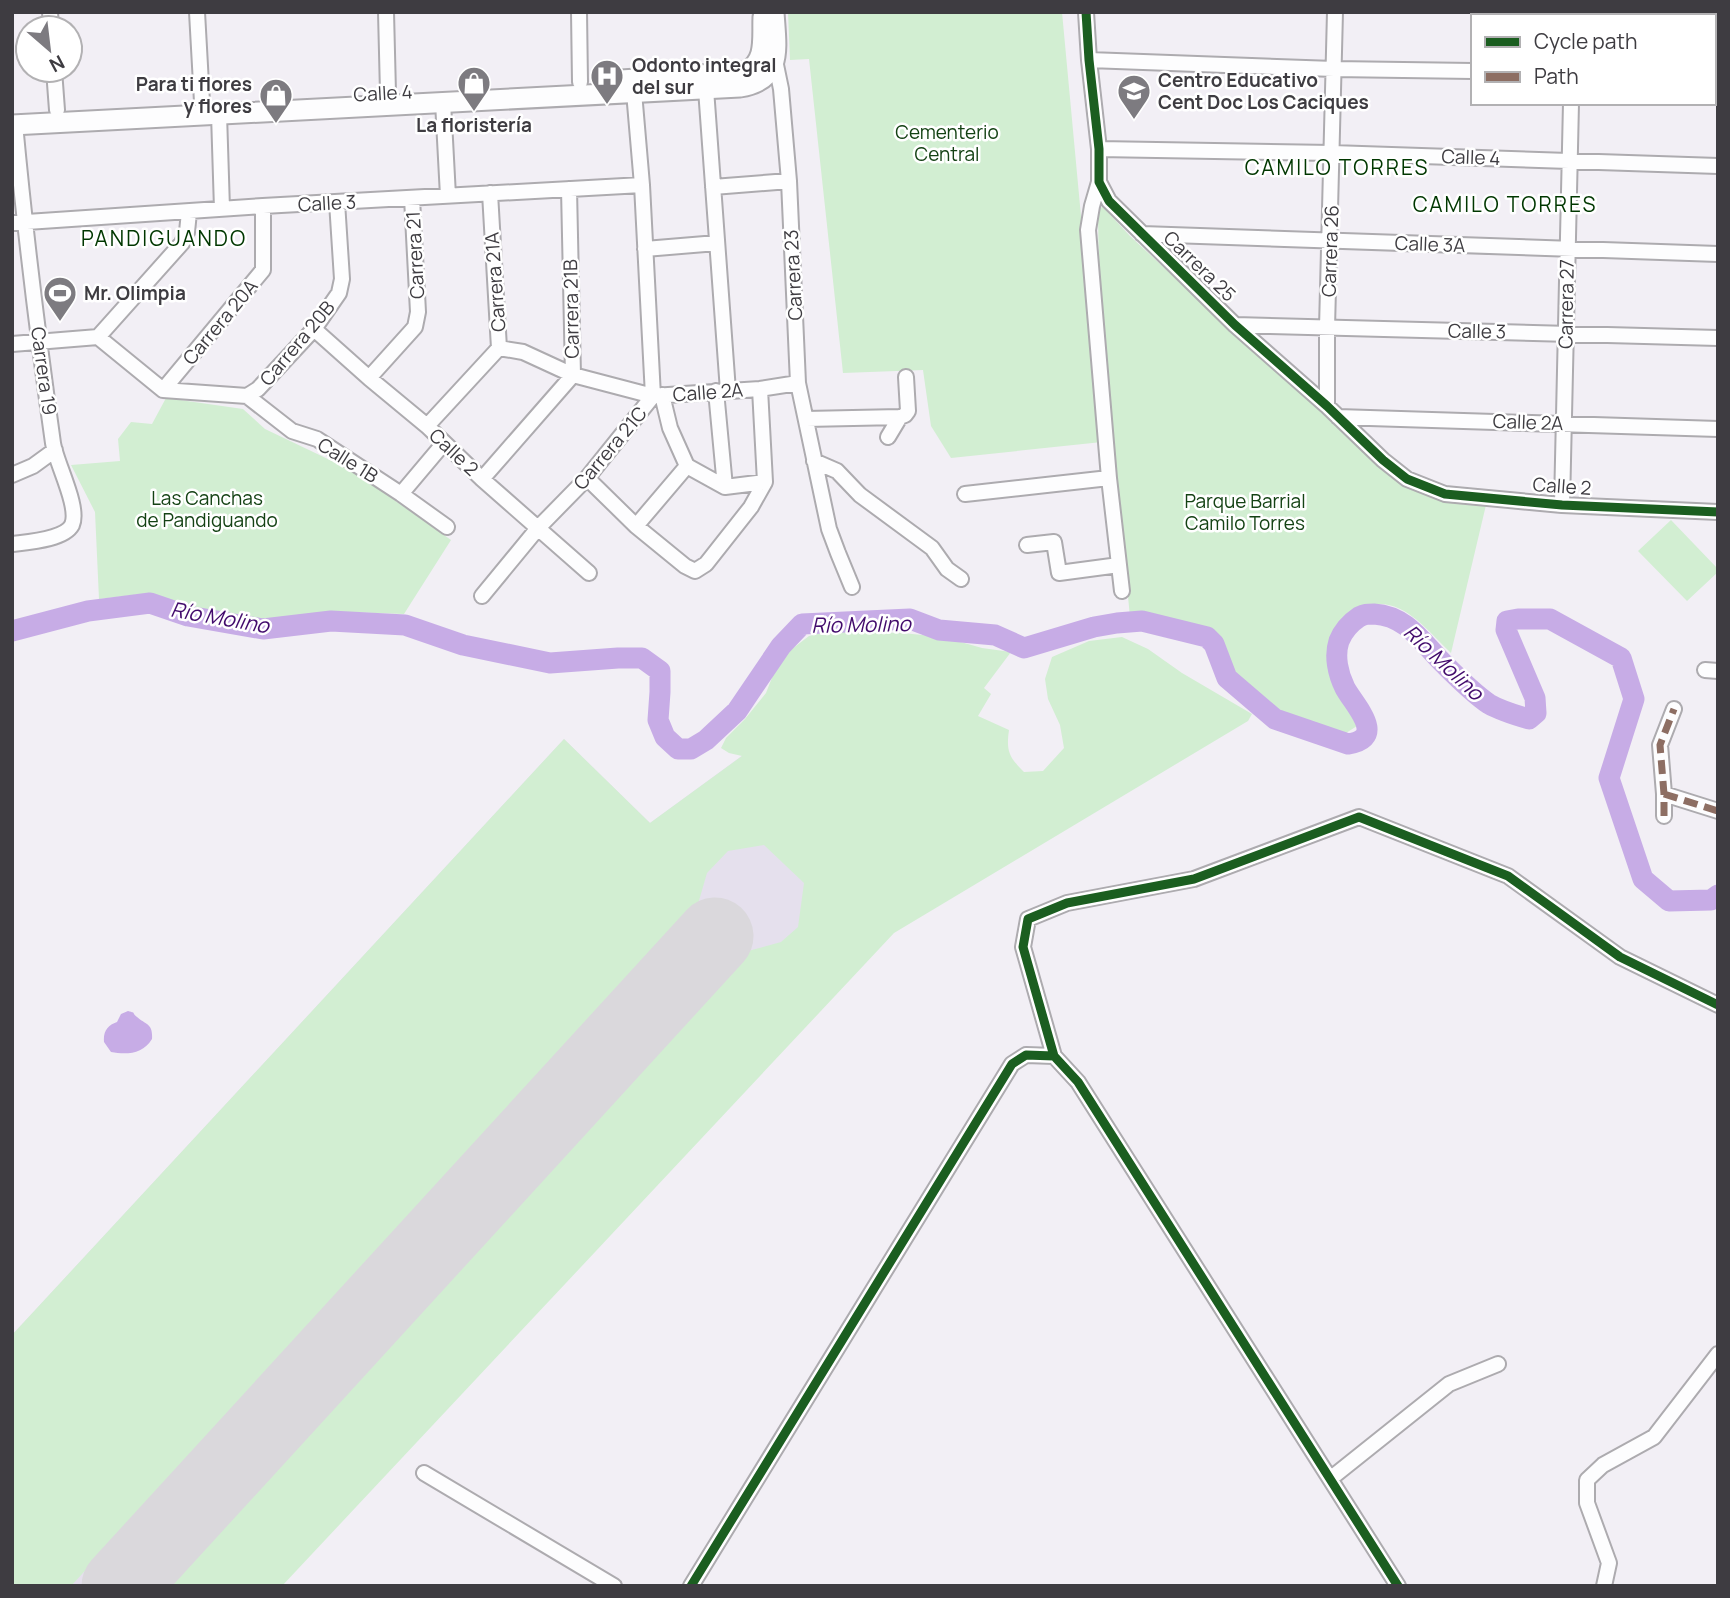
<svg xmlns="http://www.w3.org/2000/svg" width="1730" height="1598" font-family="Manrope,sans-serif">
	<rect width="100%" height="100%" fill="#f2eff5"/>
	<path fill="#e5e0ed" d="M564,739L650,823L743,755L846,894L279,1586H12V1335Z"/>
	<path fill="#d2eed2" d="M788,12H1062L1102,442L951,458L931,426L923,370L843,373L809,59L790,60Z
		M1103,207L1130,236L1215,315L1226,324L1391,476L1412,490L1441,499L1486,505L1451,653C1420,623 1393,585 1348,615C1336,623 1328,642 1329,657C1329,663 1330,672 1332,678C1339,695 1353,707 1357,726L1346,733L1325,730L1271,706L1236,678L1226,662L1213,634C1186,624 1159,618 1130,617L1113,442L1099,279L1098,214L1099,208Z
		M166,398L243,409L265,429L353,471L451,540L404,614L348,612L266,621L198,609L151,593L99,599L95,512L71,465L120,461L118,439L131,422L152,424Z
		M1671,520L1718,569V572L1687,601L1638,551Z
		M830,631L902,633L943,637L982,648L1011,652L984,688L991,694L978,716L1009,730C1006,751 1009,757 1024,772L1043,771L1064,748L1060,725L1048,699L1045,679L1052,657L1089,641L1122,637L1148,649L1182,673L1252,714L1248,721L894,933L282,1586H163L748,951L781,942L798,927L804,883L764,845L728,851L707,873L698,904L71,1586H12V1335L564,739L650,823L742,756L729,753L721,748L726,738L745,719L766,693L775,670L788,652L809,636Z"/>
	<path fill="#c7ace6" d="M128,1011C138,1014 130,1011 137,1017C146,1025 153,1023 152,1039C143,1054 127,1055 111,1052L104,1042C103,1031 108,1025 117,1022L121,1014Z"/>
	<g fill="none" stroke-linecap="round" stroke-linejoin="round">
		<path stroke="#c7ace6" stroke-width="21" d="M12,631L88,611L150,603L188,616L263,629L331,621L405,625L463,645L550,663L618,658H642L660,671V692L658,720L665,737L678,749H691L706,740L737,711L781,646L802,624L910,619L939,630L995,635L1024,648L1094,627L1117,623L1142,621L1207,637L1214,644L1227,678L1275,719L1348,744C1388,738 1354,705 1345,688C1338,674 1334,656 1339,641C1343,631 1350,623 1359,617C1365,614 1367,614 1374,614C1408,616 1423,644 1445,665C1456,676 1477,696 1489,704C1501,711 1515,715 1529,719L1536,713L1535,698L1506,630L1507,621L1518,619H1550L1621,658L1634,699L1609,778L1643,879L1669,901L1711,900L1718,895"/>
		<path stroke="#dad8dc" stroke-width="77" d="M120,1586L715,936"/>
		<defs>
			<path id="street" d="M50,12L51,28
				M197,12L202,102
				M386,12L388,93
				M579,12L580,82
				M1086,12L1089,60L1099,149V182L1109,201L1235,325L1327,406L1383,460L1407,479L1445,494L1562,505L1718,512
				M1575,16V12
				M775,60L781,89L789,181L798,383L829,529L838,553L852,587
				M1089,60L1334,69L1473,71
				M54,70L57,110
				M1714,78H1718
				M706,89L728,391
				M443,102L448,196
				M219,114L222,209
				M1099,149L1332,153L1718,166
				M1099,182L1092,206L1088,230L1109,478L1122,591
				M713,187L789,181
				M12,223L263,206L642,185
				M1142,234L1718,254
				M645,249L717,243
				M1235,325L1718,338
				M314,329L369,378L427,426L482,479L589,573
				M98,337L182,243L187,232L189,212
				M12,344L98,337L163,390
				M499,348L523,352L573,375L653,396L760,389L798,383
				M369,378L415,327L418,312L412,198
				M163,390L263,270V206
				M163,390L247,396
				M716,391L725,487
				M662,395L670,428L687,466L725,487L765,482
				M247,396L292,431L317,439L401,494L447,527
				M247,396L258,389L314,329L339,293L342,279L337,202
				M1327,406V328L1335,12
				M1338,417L1718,429
				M806,419L900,417L905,415L908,411L906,377
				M427,426L499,348L490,193
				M888,437L900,417
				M814,461L837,471L860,495L932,548L947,569L961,579
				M12,475L33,466L55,450
				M587,478L636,526L685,566L695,571L706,564L751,507L765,482L760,389
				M482,479L573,375L569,189
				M401,494L444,443
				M965,494L1109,478
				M1562,505L1571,103
				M636,526L687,466
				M12,544C27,542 64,540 72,525C80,507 56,463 53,443C38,337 25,231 15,124
				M1027,545L1054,542L1059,573L1119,565
				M482,596L538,528L587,478L653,396L642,185L634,92
				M1705,670L1718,671
				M1664,794L1718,811
				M1664,816V794L1660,745L1674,709
				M424,1473L614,1586
				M1330,1479L1449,1384L1498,1364
				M691,1586L1012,1064L1026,1055L1054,1056
				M1398,1586L1078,1082L1054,1056L1023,947L1028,919L1067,903L1194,879L1359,817L1508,876L1620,957L1718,1005
				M1604,1586L1609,1563L1587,1503V1480L1603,1465L1654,1437L1718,1354"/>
			<path id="secondary" d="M621,80L746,72C767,61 762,38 763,17
				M12,125L740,87C784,80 776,47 774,12"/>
		</defs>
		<use href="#street" stroke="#adabaf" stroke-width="18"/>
		<use href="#secondary" stroke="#adabaf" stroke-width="23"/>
		<use href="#street" stroke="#fdfdfe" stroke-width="14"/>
		<use href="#secondary" stroke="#fdfdfe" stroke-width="19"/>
		<path stroke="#8d6e63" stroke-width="7" stroke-dasharray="14 7" stroke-linecap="butt" d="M1664,794L1718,811
			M1664,816V794L1660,745L1674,709"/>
		<defs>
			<path id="cycleway" d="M1086,12L1089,60L1099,149V182L1109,201L1235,325L1327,406L1383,460L1407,479L1445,494L1562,505L1718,512
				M691,1586L1012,1064L1026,1055L1054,1056
				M1398,1586L1078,1082L1054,1056L1023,947L1028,919L1067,903L1194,879L1359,817L1508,876L1620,957L1718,1005"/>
		</defs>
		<use href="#cycleway" stroke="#fff" stroke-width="13"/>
		<use href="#cycleway" stroke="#1b5e20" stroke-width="9"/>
	</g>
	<defs>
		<symbol id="hospital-pin" viewBox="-11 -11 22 30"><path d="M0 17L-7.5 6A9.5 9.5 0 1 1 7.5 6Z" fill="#7d7b80" stroke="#fff"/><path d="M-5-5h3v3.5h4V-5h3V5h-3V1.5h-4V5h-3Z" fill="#fff"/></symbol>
		<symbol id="shop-pin" viewBox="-11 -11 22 30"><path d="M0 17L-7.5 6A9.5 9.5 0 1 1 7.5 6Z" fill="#7d7b80" stroke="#fff"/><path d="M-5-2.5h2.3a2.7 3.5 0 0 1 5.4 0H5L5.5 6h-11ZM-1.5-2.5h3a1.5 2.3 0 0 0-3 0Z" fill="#fff"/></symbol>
		<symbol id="school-pin" viewBox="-11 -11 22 30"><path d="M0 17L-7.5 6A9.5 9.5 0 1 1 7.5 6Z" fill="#7d7b80" stroke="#fff"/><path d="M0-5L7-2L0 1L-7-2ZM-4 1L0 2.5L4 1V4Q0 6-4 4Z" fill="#fff"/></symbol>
		<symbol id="stadium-pin" viewBox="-11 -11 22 30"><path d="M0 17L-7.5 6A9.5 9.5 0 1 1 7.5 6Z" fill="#7d7b80" stroke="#fff"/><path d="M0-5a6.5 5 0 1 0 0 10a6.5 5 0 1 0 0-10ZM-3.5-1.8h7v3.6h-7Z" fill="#fff"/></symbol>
	</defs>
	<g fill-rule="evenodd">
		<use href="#hospital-pin" x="588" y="57" width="38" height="52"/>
		<use href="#shop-pin" x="455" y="64" width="38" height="52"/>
		<use href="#school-pin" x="1115" y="72" width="38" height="52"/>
		<use href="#shop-pin" x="257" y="76" width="38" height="52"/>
		<use href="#stadium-pin" x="41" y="274" width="38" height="52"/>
	</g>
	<g text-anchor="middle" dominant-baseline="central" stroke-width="5" stroke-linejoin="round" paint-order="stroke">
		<g font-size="19" font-weight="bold" fill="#3e3c41" stroke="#fff" text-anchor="start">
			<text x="632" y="65">Odonto integral<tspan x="632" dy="22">del sur</tspan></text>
			<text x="1158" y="80">Centro Educativo<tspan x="1158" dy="22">Cent Doc Los Caciques</tspan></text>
			<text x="252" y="84" text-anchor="end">Para ti flores<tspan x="252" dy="22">y flores</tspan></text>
			<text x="474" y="125" text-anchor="middle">La floristería</text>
			<text x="84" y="293">Mr. Olimpia</text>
		</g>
		<g font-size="19" fill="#3e3c41" stroke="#fff">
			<text transform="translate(383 93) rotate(-3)">Calle 4</text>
			<text transform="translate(1471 157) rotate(2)">Calle 4</text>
			<text transform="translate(327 203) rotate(-3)">Calle 3</text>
			<text transform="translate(1430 244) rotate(2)">Calle 3A</text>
			<text transform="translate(1330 251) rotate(-88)">Carrera 26</text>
			<text transform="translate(415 255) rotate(-93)">Carrera 21</text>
			<text transform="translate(1200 266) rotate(44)">Carrera 25</text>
			<text transform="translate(793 275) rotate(-93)">Carrera 23</text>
			<text transform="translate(495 282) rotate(-94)">Carrera 21A</text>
			<text transform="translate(1566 304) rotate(-89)">Carrera 27</text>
			<text transform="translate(571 309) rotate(-91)">Carrera 21B</text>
			<text transform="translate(220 322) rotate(-50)">Carrera 20A</text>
			<text transform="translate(1477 331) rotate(1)">Calle 3</text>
			<text transform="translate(297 343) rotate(-50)">Carrera 20B</text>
			<text transform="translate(44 371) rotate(82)">Carrera 19</text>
			<text transform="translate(708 392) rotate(-4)">Calle 2A</text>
			<text transform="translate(1528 422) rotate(2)">Calle 2A</text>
			<text transform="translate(610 448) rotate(-50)">Carrera 21C</text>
			<text transform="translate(454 452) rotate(43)">Calle 2</text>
			<text transform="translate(348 460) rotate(32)">Calle 1B</text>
			<text transform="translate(1562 486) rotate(4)">Calle 2</text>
		</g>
		<g font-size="19" fill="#144214" stroke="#fff">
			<text x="947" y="132">Cementerio<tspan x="947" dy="22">Central</tspan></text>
			<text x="207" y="498">Las Canchas<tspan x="207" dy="22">de Pandiguando</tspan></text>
			<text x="1245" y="501">Parque Barrial<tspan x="1245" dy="22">Camilo Torres</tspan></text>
		</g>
		<g font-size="21" letter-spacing="2" fill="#003700" stroke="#fff">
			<text x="1337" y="167">CAMILO TORRES</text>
			<text x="1505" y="204">CAMILO TORRES</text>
			<text x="164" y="238">PANDIGUANDO</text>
		</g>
		<g font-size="21" font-style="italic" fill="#420b6c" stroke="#fff">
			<text transform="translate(220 617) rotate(10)">Río Molino</text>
			<text transform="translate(861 624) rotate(-1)">Río Molino</text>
			<text transform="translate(1444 662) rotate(43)">Río Molino</text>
		</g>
	</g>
	<rect width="1730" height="1598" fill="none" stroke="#3e3c41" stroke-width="28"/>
	<rect x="1471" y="14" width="245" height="91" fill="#ffffff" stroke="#b2b1b3" stroke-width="2"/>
	<rect x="1485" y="37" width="35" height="10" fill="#1b5e20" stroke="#b2b1b3" stroke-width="2"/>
	<text x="1534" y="49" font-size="21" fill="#3e3c41">Cycle path</text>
	<rect x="1485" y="72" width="35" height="10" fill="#8d6e63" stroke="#b2b1b3" stroke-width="2"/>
	<text x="1534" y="84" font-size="21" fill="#3e3c41">Path</text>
	<g transform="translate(49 49) rotate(152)"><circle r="33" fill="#ffffff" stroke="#b2b1b3" stroke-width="2"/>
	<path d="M0-5L12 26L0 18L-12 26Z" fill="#7d7b80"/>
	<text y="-10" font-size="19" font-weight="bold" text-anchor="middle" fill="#3e3c41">N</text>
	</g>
</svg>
